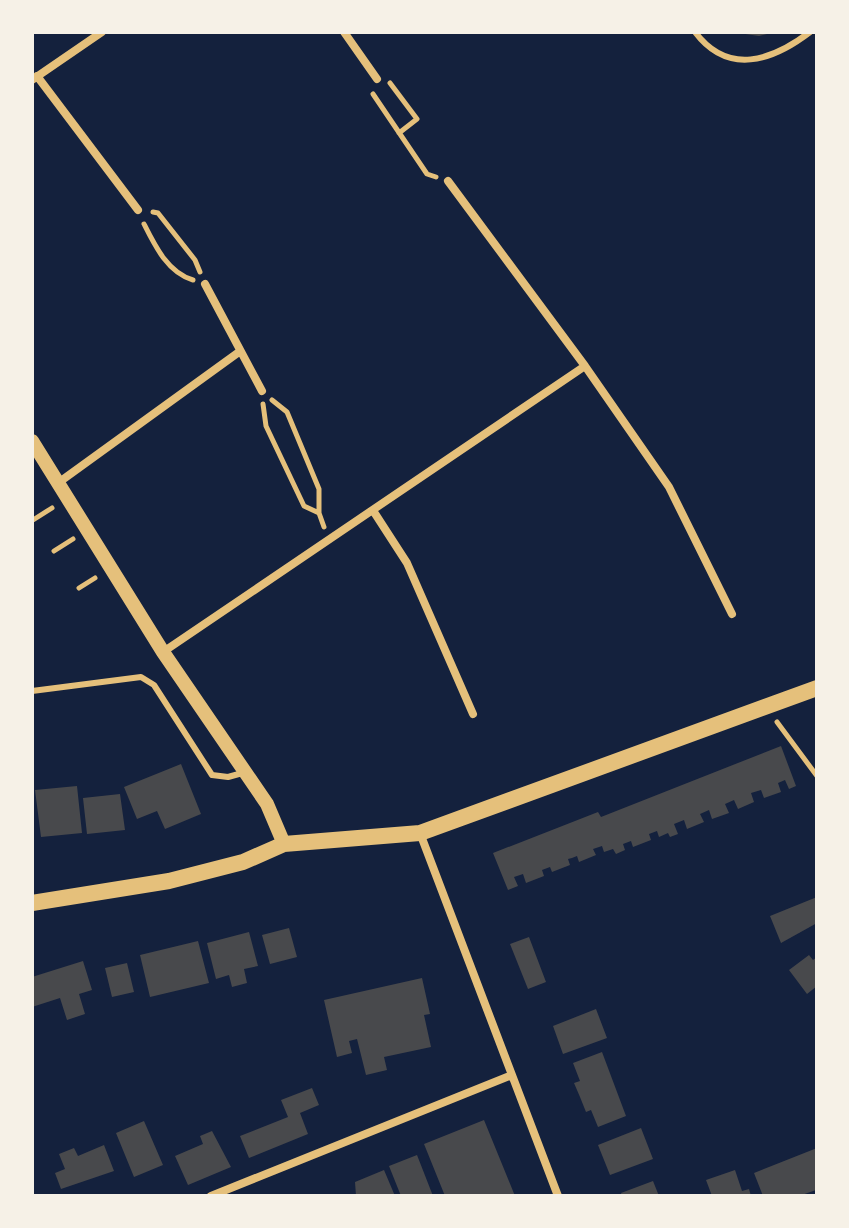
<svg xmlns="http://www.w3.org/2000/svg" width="849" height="1228" font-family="'IBM Plex Sans',sans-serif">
	<rect width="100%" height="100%" fill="#14213d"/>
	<path fill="#48494c" d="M732,32H770L771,33L759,36Z
		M781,746L796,786L789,789L785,780L778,783L781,792L764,798L761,790L751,793L754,802L738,809L734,800L725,804L729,813L712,819L709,810L700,814L704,822L687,829L684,820L674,824L678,834L670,837L668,833L659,837L657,831L649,834L651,840L633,847L631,841L623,844L625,850L616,854L613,849L604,852L602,846L593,849L596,855L579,862L577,856L572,858L568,859L570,865L552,872L550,867L542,870L544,876L526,883L523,874L514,877L518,886L508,890L493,853L598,812L601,817Z
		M181,764L201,814L165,829L157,811L137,819L124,787Z
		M77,786L82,833L41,837L35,790Z
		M120,794L125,830L87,834L83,798Z
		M817,897V923L781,943L770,916Z
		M289,928L297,957L270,964L262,935Z
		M249,932L258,966L244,969L247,983L232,987L229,975L216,979L207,943Z
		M529,937L546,982L528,989L510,944Z
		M198,941L209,983L150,997L140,955Z
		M809,955L813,960L817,957V986L807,994L789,970Z
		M83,961L92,990L79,994L85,1014L67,1020L60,998L32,1007V977Z
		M127,963L134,992L112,997L105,968Z
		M422,978L430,1014L424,1015L431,1047L384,1057L387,1070L366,1075L357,1039L349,1041L352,1053L337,1057L324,1000Z
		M596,1009L607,1038L563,1054L553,1026Z
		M602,1052L626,1116L598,1127L591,1110L586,1112L580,1097L574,1083L580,1081L573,1063Z
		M312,1088L319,1105L300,1113L308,1134L249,1158L240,1136L288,1117L281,1100Z
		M484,1120L515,1196H445L424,1144Z
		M144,1121L163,1165L134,1177L116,1133Z
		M641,1128L653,1159L610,1175L598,1145Z
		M212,1131L231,1167L188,1185L175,1156L203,1144L200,1136Z
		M104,1145L114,1171L61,1189L55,1173L65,1169L59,1154L74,1148L78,1156Z
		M817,1148L816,1190L799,1196H763L754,1173Z
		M417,1155L433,1196H401L389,1166Z
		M384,1170L395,1196H356L355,1182Z
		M735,1170L742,1191L749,1189L751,1196H712L706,1180Z
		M653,1181L659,1196H622L621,1193Z"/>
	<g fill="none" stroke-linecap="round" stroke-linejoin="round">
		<path stroke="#e5c07b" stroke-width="5" d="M390,83L417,119L399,133
			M373,94L427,174L436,177
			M153,212L158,213L195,260L200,272
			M144,224C155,246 168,273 193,280
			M272,400L287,412L319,489V513L324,527
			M263,404L266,426L304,506L319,513
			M33,520L52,508
			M54,551L73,539
			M79,588L95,578
			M777,722L817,776"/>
		<path stroke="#e5c07b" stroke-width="6" d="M695,32C728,76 772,61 810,32
			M32,691L141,677L154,685L212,775L228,777L246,772"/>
		<path stroke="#e5c07b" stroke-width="8" d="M344,32L377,79
			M37,76L138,210
			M32,80L102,32
			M448,181L585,366L669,487L732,614
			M205,284L262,391
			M58,483L239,352
			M374,512L407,563L473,714
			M163,652L585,366
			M420,833L558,1196
			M211,1196L512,1075"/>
		<path stroke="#e5c07b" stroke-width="14" d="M32,441L163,652L267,804L284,844"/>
		<path stroke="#e5c07b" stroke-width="16" d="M32,903L169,881L243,862L284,844L420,833L817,688"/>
	</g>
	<rect width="849" height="1228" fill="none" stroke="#f6f1e7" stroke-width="68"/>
</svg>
